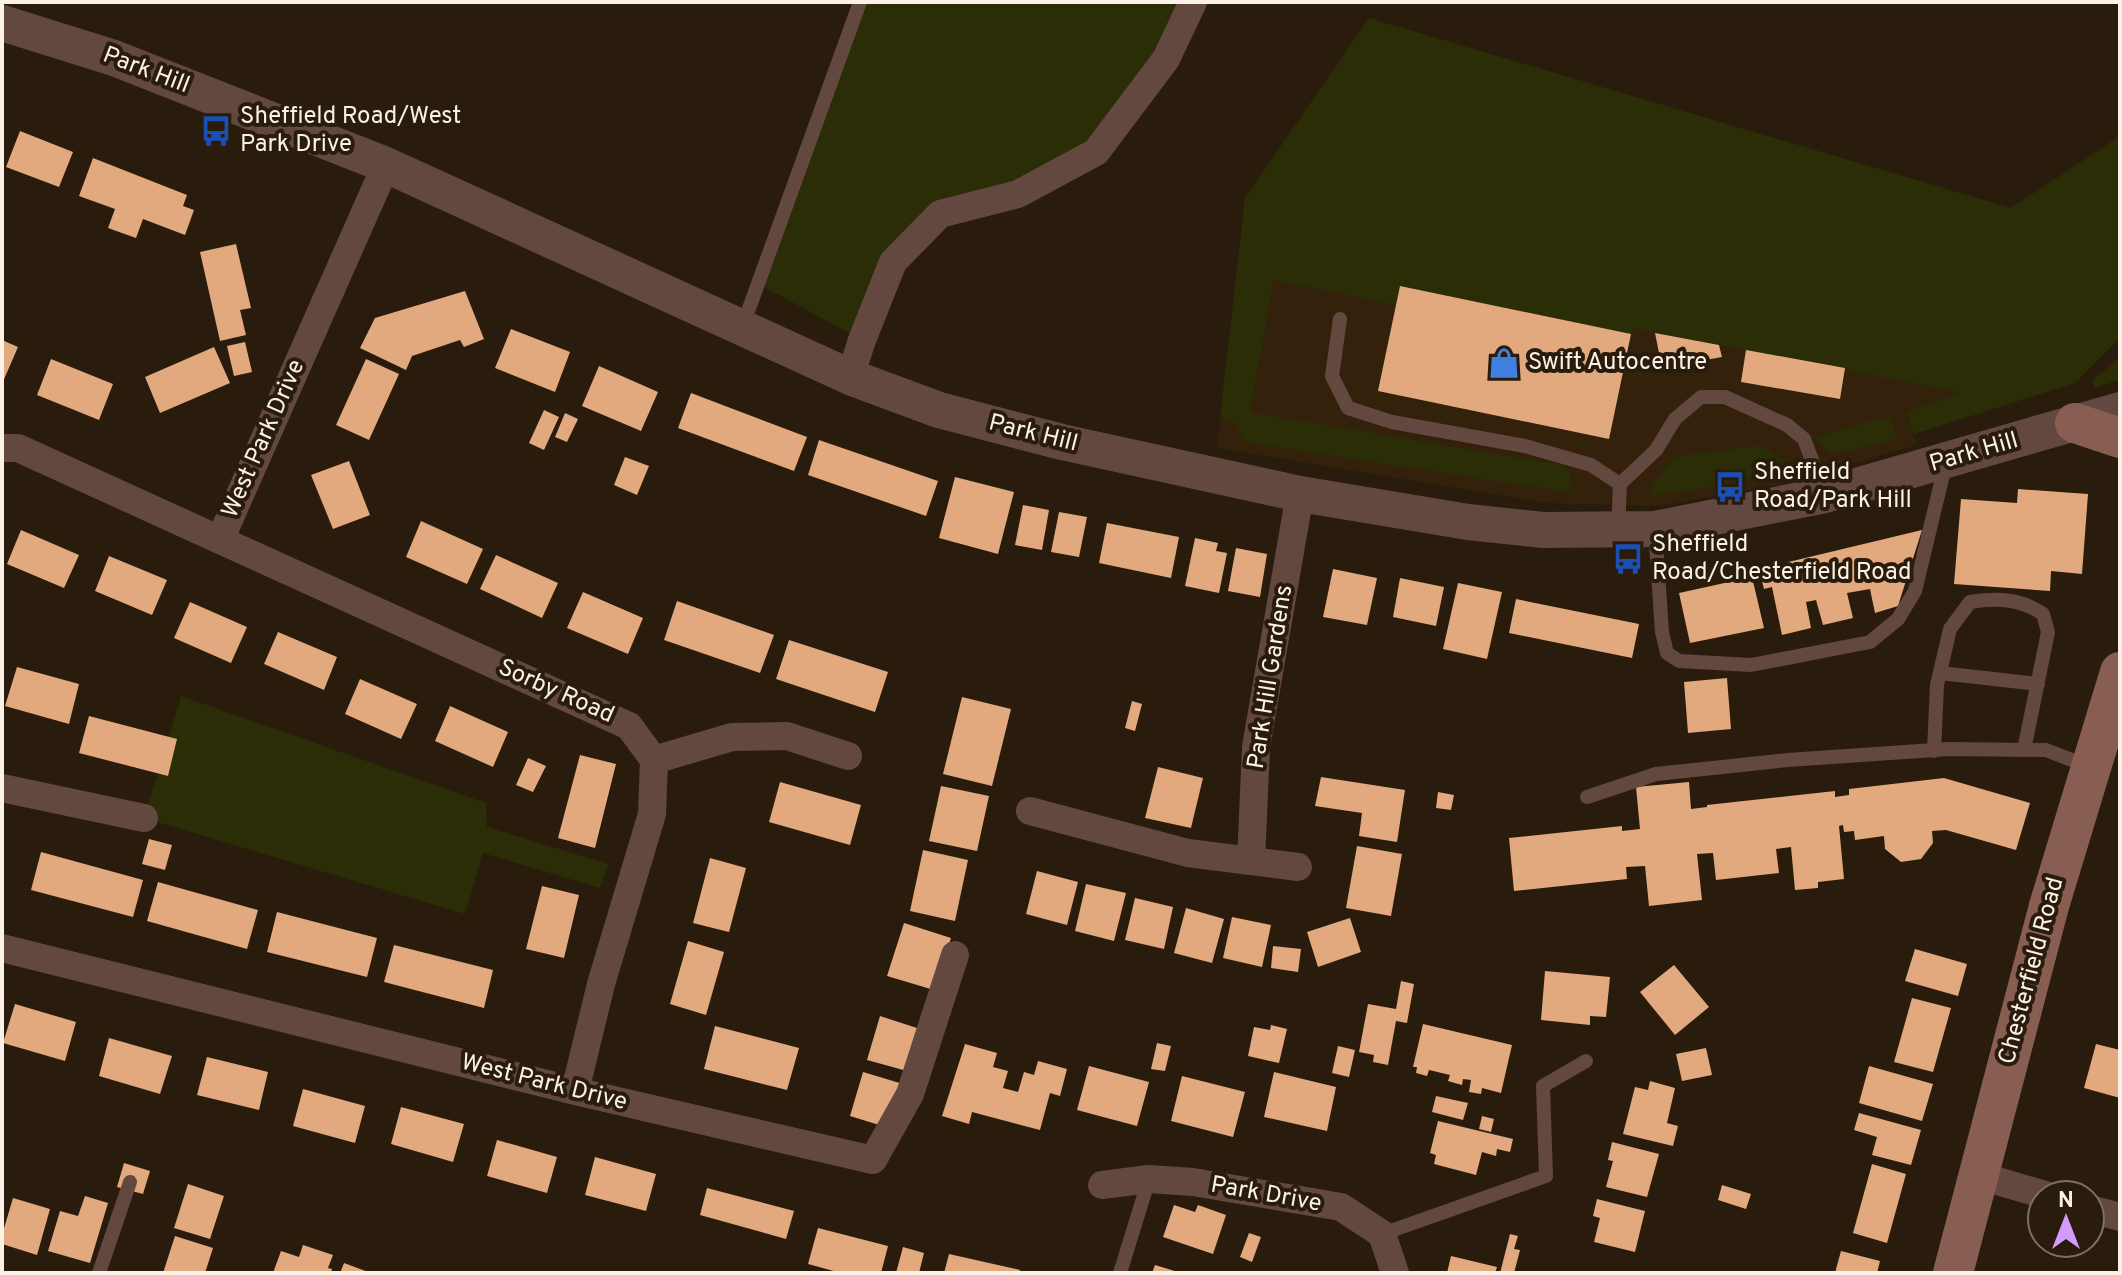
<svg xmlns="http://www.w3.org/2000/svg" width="2122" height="1275" font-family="Overpass,sans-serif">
	<rect width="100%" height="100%" fill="#2a1c0c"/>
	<path fill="#33210b" d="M1243,229L1845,368L1964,393L1905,412L1917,445L1781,484L1660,506L1547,503L1217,448Z"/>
	<path fill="#2b2d06" d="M860,2H1193L1096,152L940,214L893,262L862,340L759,284Z
		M1369,18L2011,208L2120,136V338L2075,383L1914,434L1905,412L1962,393L1634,328L1631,334L1400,286L1396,305L1274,280L1250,412L1562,465L1569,471L1572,484L1567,492L1245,442L1236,424L1220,418L1245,198Z
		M2120,358V380L2094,388L2093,379Z
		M1890,416L1897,438L1849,451L1830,452L1814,438Z
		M1761,445L1794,467L1706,488L1652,496L1649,491L1674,457Z
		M181,696L486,803L487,827L608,864L600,888L483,853L465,914L144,818Z"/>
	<path fill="#e2a97e" d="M20,131L73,152L59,187L6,167Z
		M93,158L187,195L183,206L194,210L185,235L143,219L136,238L108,228L115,209L79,196Z
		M236,244L251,308L240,310L246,335L220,341L200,252Z
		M1400,286L1631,334L1609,439L1378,391Z
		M465,291L484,339L464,347L460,340L412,356L406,370L360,348L375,318Z
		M511,329L570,352L555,392L495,368Z
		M1655,333L1719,345L1722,357L1662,368Z
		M2,340L18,347L2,384Z
		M245,342L252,372L234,376L227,346Z
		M214,347L230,383L160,413L145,377Z
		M1746,350L1845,368L1840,399L1741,382Z
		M51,359L113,384L99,420L37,395Z
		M366,359L399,374L369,440L336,425Z
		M599,366L658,392L641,431L582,406Z
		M691,393L807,437L794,471L678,428Z
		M544,410L559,417L544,450L529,443Z
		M565,413L578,419L567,442L555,437Z
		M819,440L938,481L926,516L808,475Z
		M625,457L649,466L637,495L614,485Z
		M349,461L370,515L333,529L311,475Z
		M955,477L1014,492L998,554L939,538Z
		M2018,489L2088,494L2082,574L2051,571L2050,591L1954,584L1961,499L2017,503Z
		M1023,505L1049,510L1042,550L1015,545Z
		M1059,512L1087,517L1079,557L1051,552Z
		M421,521L483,549L467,584L406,557Z
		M1107,523L1179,537L1171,578L1099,563Z
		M21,530L79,555L64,588L7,564Z
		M1922,530L1898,606L1875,613L1870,589L1847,593L1853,618L1823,625L1816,600L1806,602L1811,628L1782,635L1772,587L1764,589L1759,569Z
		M1195,538L1218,543L1216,551L1227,553L1219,593L1185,586Z
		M1236,548L1267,554L1260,597L1228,591Z
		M496,555L558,583L542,618L480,589Z
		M109,556L167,580L152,615L95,591Z
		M1333,569L1377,578L1367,625L1323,617Z
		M1752,577L1764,628L1690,643L1679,593Z
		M1400,578L1444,587L1436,626L1393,617Z
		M1458,583L1502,592L1487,659L1443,649Z
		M583,592L643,618L628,654L567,628Z
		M1516,599L1639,624L1632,658L1509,633Z
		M677,601L774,635L760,673L664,640Z
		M190,602L247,627L231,663L174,638Z
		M278,632L337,657L324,690L264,664Z
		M789,640L888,672L875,712L776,679Z
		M17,667L79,684L69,724L5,706Z
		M1727,678L1731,729L1688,733L1684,682Z
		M360,679L417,704L401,739L345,714Z
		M962,697L1011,709L992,786L943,774Z
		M1132,701L1142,704L1135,731L1125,728Z
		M450,706L508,732L493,767L435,741Z
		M89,716L177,739L168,776L79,753Z
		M580,755L616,764L595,848L558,838Z
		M528,758L546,766L533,792L516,785Z
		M1158,767L1203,778L1191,828L1145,818Z
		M1321,777L1405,790L1397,842L1359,836L1362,813L1315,806Z
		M1944,778L2030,803L2016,850L1946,830L1932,831L1933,843L1921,859L1901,862L1885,849L1884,836L1855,840L1854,831L1844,832L1843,825L1839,826L1844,879L1818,882V888L1795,890L1791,847L1776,849L1779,873L1716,880L1713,853L1697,854L1702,900L1649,906L1645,866L1626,867L1627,879L1514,891L1509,838L1622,826V831L1640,829L1636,787L1689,782L1691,809L1707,807V805L1835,791V797L1849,795V789Z
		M780,782L861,805L850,845L769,822Z
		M941,786L989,796L977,851L929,841Z
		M1438,792L1454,795L1451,810L1436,808Z
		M149,839L172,845L165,870L142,864Z
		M1357,846L1402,854L1391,916L1346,908Z
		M923,850L968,860L955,921L910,911Z
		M41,852L143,880L133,917L31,890Z
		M710,858L746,868L729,932L693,923Z
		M1037,871L1078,882L1067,925L1026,914Z
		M158,882L258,910L247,949L147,921Z
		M1086,884L1126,893L1114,941L1075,931Z
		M542,886L579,895L564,958L526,949Z
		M1135,898L1173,907L1164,949L1125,940Z
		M1186,908L1224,919L1212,963L1174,953Z
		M277,912L377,938L367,977L267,952Z
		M1232,917L1271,925L1262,967L1223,958Z
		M1350,918L1361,952L1318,967L1307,932Z
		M904,923L951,938L934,990L887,976Z
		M688,941L724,952L706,1015L670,1004Z
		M394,945L493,970L484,1008L384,982Z
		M1273,946L1301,949L1298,972L1271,968Z
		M1915,949L1967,964L1958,996L1905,981Z
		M1674,965L1709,1007L1675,1035L1640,992Z
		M1545,971L1610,977L1606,1017L1590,1016V1025L1541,1020Z
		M1401,981L1414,984L1407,1023L1396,1021L1388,1065L1373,1062L1374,1055L1359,1052L1368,1004L1396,1009Z
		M1912,998L1951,1008L1933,1072L1894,1062Z
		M15,1004L76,1022L65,1061L3,1043Z
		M880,1016L920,1029L907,1071L867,1060Z
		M1423,1024L1512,1045L1501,1093L1482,1088L1481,1094L1469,1092L1471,1080L1463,1079L1462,1085L1448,1081L1450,1075L1429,1070L1427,1076L1416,1073L1417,1067H1413Z
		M1271,1025L1287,1029L1279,1063L1248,1056L1254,1027L1270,1030Z
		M715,1026L799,1048L787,1090L704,1069Z
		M109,1038L172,1056L160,1094L99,1076Z
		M1157,1043L1171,1046L1165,1071L1151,1069Z
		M965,1044L997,1053L993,1067L1008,1071L1003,1088L1018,1092L1024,1072L1034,1075L1038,1061L1067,1069L1060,1096L1050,1093L1040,1130L972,1112L969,1124L942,1116Z
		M2096,1044L2120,1050V1098L2084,1088Z
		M1338,1046L1355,1050L1349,1077L1332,1073Z
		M1706,1048L1712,1075L1682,1081L1676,1054Z
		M207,1057L268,1072L259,1110L197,1095Z
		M1089,1066L1149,1082L1137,1126L1077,1110Z
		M1869,1066L1933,1084L1922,1121L1859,1103Z
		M863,1072L903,1084L889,1128L850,1116Z
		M1274,1072L1336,1087L1327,1131L1264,1117Z
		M1182,1076L1245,1092L1233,1137L1171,1121Z
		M1650,1081L1675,1088L1667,1123L1678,1126L1673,1146L1623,1134L1635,1087L1648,1090Z
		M303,1089L365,1106L355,1143L293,1126Z
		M1436,1096L1468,1103L1463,1120L1432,1112Z
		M401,1107L464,1124L453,1162L391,1144Z
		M1859,1113L1921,1130L1911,1165L1872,1155L1877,1137L1854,1130Z
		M1482,1116L1494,1119L1491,1132L1479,1129Z
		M1438,1121L1513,1139L1510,1152L1497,1149L1496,1156L1482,1152L1476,1175L1434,1164L1436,1155L1430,1153Z
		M497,1140L557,1157L547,1193L487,1176Z
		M1612,1142L1659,1154L1647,1197L1606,1187L1613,1161L1608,1160Z
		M595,1157L656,1174L646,1211L585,1195Z
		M124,1163L150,1171L143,1194L117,1187Z
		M1872,1164L1906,1174L1887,1243L1853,1233Z
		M188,1184L224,1196L210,1239L174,1228Z
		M1722,1185L1751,1194L1746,1209L1718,1200Z
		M707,1188L794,1211L786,1239L700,1215Z
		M85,1196L108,1203L90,1263L48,1251L60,1211L78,1216Z
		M13,1198L50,1209L37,1255L2,1244V1235Z
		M1597,1199L1645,1211L1635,1252L1594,1242L1600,1218L1593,1216Z
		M1174,1205L1195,1212L1198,1205L1226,1215L1213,1254L1163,1237Z
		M818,1228L888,1246L881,1273H841L808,1264Z
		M1249,1233L1261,1237L1252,1262L1240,1257Z
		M1510,1234L1518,1236L1514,1249L1520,1250L1514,1273H1500Z
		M175,1236L213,1248L205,1273H163Z
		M303,1245L333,1255L328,1268L332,1269L331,1273H273L281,1251L299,1257Z
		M903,1247L924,1253L919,1273H896Z
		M1841,1251L1880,1261L1877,1273H1835Z
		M949,1254L1020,1270L1019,1273H944Z
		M1451,1256L1497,1267L1495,1273H1447Z
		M344,1263L371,1273H340Z
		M1155,1265L1178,1272V1273H1152Z"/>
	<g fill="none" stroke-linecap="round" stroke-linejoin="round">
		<path stroke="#634840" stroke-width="14" d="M1340,319L1332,376L1348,408L1392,422L1525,446L1591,465L1620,484L1618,529
			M742,328L860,2
			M1620,484L1656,450L1675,419L1701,397H1725L1787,425L1804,439L1825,495
			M1655,529L1662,632L1667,653L1679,661L1751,665L1870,642L1898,619L1915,591L1946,462
			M1940,673L2038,684
			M1934,751L1937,685L1950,629L1970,602C1996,598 2020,598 2043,614L2048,632L2024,750
			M1587,797L1656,774L1788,760L1949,749L2046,750L2090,767
			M1382,1234L1546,1176L1543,1086L1586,1061
			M99,1273L130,1182
			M1120,1273L1149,1179"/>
		<path stroke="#634840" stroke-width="28" d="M850,377L862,340L893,262L940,214L1018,194L1096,152L1166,59L1193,2
			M2,448H18L629,726L654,760L652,814L601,984L575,1091
			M220,540L386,165
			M654,760L732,737L787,736L848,756
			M2,788L144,818
			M1030,811L1188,853L1251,861L1256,747L1300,494
			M1251,861L1298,867
			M2,948L575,1091L873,1160L910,1094L955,955
			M1977,1175L2045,1195
			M1102,1185L1149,1179L1193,1182L1341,1207L1382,1234L1395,1273
			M2090,1209L2120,1217"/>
		<path stroke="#634840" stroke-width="36" d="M2,23L114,58L386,165L850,377L939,410L1062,442L1300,494L1468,522L1543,530L1655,529L1825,495L2120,410"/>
		<path stroke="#895e52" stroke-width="40" d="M2075,423L2120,438
			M1953,1273L2049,906L2120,672"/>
	</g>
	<defs>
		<symbol id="bus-bare" viewBox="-9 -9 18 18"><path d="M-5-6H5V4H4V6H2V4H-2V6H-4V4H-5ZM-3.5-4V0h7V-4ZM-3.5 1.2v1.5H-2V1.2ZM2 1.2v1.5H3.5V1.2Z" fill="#1a4fb4" stroke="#2a1c0c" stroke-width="2.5" paint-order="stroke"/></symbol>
		<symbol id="shop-bare" viewBox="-9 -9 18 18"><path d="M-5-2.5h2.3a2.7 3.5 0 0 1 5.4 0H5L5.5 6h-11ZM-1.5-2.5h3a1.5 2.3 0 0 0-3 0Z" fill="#3f7fe0" stroke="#2a1c0c" stroke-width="2.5" paint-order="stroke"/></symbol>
	</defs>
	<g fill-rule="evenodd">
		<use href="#bus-bare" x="194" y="109" width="44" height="44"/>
		<use href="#shop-bare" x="1482" y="341" width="44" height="44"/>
		<use href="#bus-bare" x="1708" y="465" width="44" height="44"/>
		<use href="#bus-bare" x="1606" y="537" width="44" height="44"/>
	</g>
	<g text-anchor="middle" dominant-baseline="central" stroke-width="8" stroke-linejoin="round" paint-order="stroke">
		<g font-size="24" fill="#fbf1e7" stroke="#2a1c0c">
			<text transform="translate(146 71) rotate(21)">Park Hill</text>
			<text transform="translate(1033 434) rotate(14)">Park Hill</text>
			<text transform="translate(264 439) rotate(-66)">West Park Drive</text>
			<text transform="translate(1974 453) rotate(-16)">Park Hill</text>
			<text transform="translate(1271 677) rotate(-81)">Park Hill Gardens</text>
			<text transform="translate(556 692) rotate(24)">Sorby Road</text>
			<text transform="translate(2032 971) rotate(-75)">Chesterfield Road</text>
			<text transform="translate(544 1083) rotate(14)">West Park Drive</text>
			<text transform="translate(1266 1195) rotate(10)">Park Drive</text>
		</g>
		<g font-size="24" fill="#fbf1e7" stroke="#2a1c0c" text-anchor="start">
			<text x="240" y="117">Sheffield Road/West<tspan x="240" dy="28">Park Drive</tspan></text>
			<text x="1528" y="363">Swift Autocentre</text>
			<text x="1754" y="473">Sheffield<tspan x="1754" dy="28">Road/Park Hill</tspan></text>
			<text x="1652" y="545">Sheffield<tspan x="1652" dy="28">Road/Chesterfield Road</tspan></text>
		</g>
	</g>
	<rect width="2122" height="1275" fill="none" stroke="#fbf1e7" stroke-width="8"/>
	<g transform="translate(2066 1219)"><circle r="38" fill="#2a1c0c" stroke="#7e7164" stroke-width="2"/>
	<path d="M0-6L14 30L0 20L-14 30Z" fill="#d39cfc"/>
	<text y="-12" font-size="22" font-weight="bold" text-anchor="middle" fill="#fbf1e7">N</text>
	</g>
</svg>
